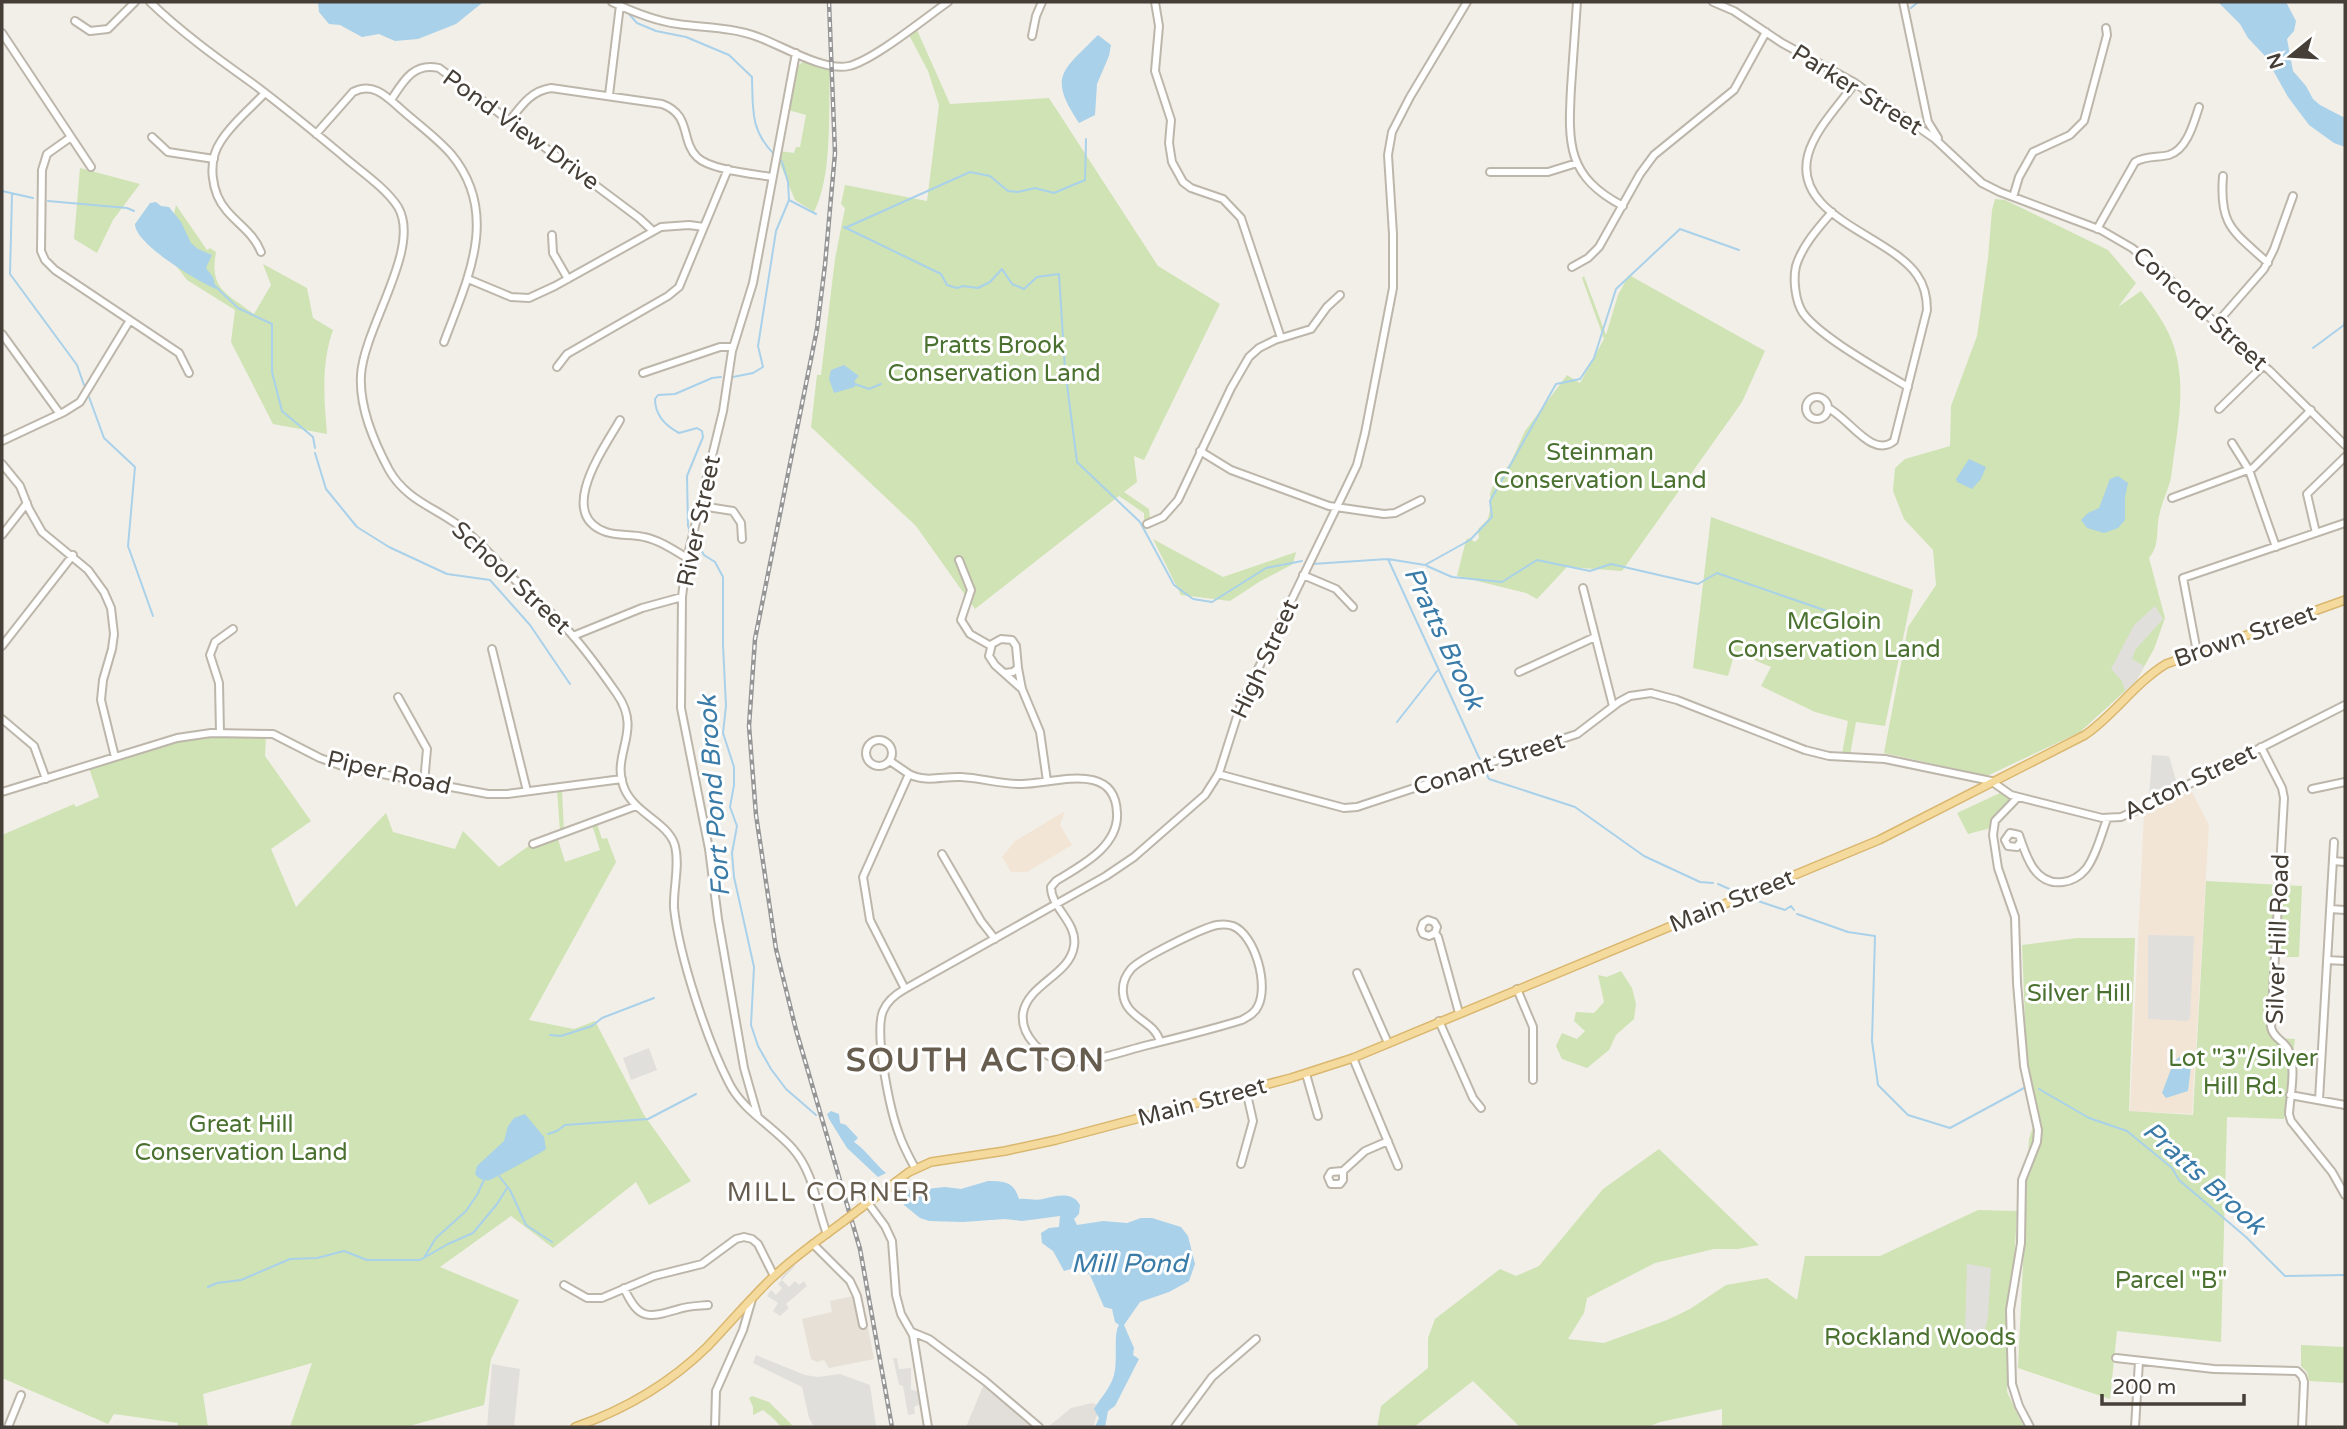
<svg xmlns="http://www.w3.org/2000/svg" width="2347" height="1429" font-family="'Varela Round',sans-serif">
	<rect width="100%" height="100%" fill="#f2efe8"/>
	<path fill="#e6e0d6" d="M853,1296L860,1329L868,1328L874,1359L829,1368L824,1360L817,1362L811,1359L802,1319L832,1312L830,1301Z"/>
	<path fill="#f2e5d5" d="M2191,790L2209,825L2192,1114L2130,1111L2144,812Z
		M1065,811L1060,825L1072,845L1027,872H1011L1002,857L1015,841Z"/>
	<path fill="#e2ded9" d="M984,1384L1025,1418L1034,1427H966Z
		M1092,1403L1100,1406L1093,1427H1048L1071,1408Z"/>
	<path fill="#cfe3b4" d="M917,30L950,104L1049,98L1158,266L1220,304L1144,460L1134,456L1137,482L1124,492L1149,509L1151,527L1148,529L1144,523V513L1119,496L975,609L916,526L811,427L817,375H821L835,259L845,208L841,204L845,185L927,201L939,105L928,71L909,35Z
		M803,62L830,70C828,112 833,175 814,212L795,200L778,159L780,151L794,153L796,147H800L806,115L788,110L797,66Z
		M80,168L140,184L113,220L97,253L74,239Z
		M1995,199L2005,200L2108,250L2136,283L2118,307L2141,291C2154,308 2168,327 2174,347C2187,388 2177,430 2172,470C2171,485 2163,498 2160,512C2155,529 2161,544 2149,558L2165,618L2154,649L2136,681L2080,732L1987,776L1884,753L1908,627L1936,585L1933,550L1904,519L1893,491L1895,468L1905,459L1950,446L1951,406L1977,336L1988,258L1992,210Z
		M176,205L207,250L210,248L216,252C209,290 227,293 254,314L271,285L263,264L307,288L313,318L333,330C321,364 324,398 327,434L273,424L231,342L235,310L187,280L150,232L174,214Z
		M1629,275L1765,351L1742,402L1622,571L1567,567L1537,599L1526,593L1457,576L1466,540L1469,538L1475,542L1479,538L1478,529L1488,519L1491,505L1490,494L1495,480L1510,464L1525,431L1567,375L1580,383L1604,339L1582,278L1584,276L1606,335L1618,295Z
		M1711,517L1913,590L1885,726L1856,722L1850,755L1842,754L1848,721L1815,712L1761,686L1771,667L1735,652L1728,676L1693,668Z
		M1153,539L1223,577L1296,552L1293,564L1259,582L1230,601L1181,595Z
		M208,735L266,736L265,756L311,821L271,849L296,907L386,813L393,832L455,849L463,831L499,867L540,838L560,831L557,790H562L564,833L557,836L565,862L600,850L592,825L597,824L602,839L607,838L616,862L529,1020L574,1029L595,1021L644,1115L691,1181L649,1205L636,1182L553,1248L511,1216L440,1267L519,1300L491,1359L484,1405L406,1427H290L312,1363L203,1394L208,1427H177L178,1423L114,1414L108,1424L2,1378V835L74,804L76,807L99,797L89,768L187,738Z
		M2000,793L2009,797L2010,800L1995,814L1991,828L1968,834L1957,813Z
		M2206,881L2302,886L2299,957H2278L2274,1038L2295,1039L2284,1119L2227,1117L2221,1342L2117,1331L2110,1399L2018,1368L2029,1139L2037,1115L2035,1097L2027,1069L2022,945L2077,938H2135L2129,1111L2193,1115Z
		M1621,971L1632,988L1636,1004L1634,1019L1616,1035L1609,1050L1587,1068L1562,1059L1556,1046L1562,1033L1577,1039L1585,1031L1574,1021L1576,1012L1594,1013L1604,1002L1598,975L1607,977Z
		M1659,1149L1759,1245L1738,1249H1714L1655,1263L1587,1298L1584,1313L1568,1339L1604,1343L1667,1320L1690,1309L1726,1285L1767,1278L1797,1300L1805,1256H1880L1978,1210L2017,1211L2007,1392L2024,1427H1722V1409L1660,1422L1648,1427H1520L1473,1381L1414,1427H1377L1381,1406L1428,1368V1338L1435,1319L1500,1269L1516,1276L1539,1266L1603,1189Z
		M2301,1345L2345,1347V1383L2309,1381L2307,1372L2301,1366Z
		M752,1396L769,1402L794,1427H781L774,1419L763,1410L753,1415V1407L749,1398Z"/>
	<path fill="#e1dfdc" d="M2155,606L2163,619L2135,650L2132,659L2144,666L2136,681L2125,691L2122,681L2111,669L2134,625Z
		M2152,755L2169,756L2177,784L2149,798Z
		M2148,935L2194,936L2190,1018L2187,1021L2148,1019Z
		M649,1048L657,1070L631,1080L623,1058Z
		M1967,1264L1991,1268L1988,1317L1984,1333L1965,1332Z
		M794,1265L795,1266L782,1280L789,1287L795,1281L799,1285L804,1281L807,1286L786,1304L789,1308L780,1316L773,1311L778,1303L767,1296L771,1290L776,1295L782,1288L778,1284L782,1280L780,1278Z
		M756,1355L805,1375L818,1377L840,1374L870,1385L876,1426L814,1427L809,1418L802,1387L753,1363Z
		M893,1358H897L899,1369L911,1368V1390L918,1391L920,1404L914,1407L915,1414L908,1415L903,1386L899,1385Z
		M492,1364L520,1369L514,1427H487Z"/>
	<path fill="#a9d1ea" d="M318,2H482V3L456,24L418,39L395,41L379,34L362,37L340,25L329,24L319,12Z
		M2218,2H2286L2296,21L2294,31L2287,39L2293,71L2306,86L2313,99L2320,105L2345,118V147L2334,143L2309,125L2288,97L2265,56L2248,38L2240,24Z
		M1098,35L1111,45L1109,56L1097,84L1095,115L1079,123C1047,75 1063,71 1098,35Z
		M156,202L161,206L169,207L181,222L191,243L198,249L212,255L206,268L213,277L216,289C197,281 135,244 135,224L150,203Z
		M844,365L859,376L855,380V387L834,393L829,379L831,370Z
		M1969,459L1986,467L1981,479L1972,489L1957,482L1956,479Z
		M2118,476L2128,483L2125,497V520L2118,528L2104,533L2087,528L2081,520L2088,513L2099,508L2110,479Z
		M2184,1054L2191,1066L2188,1091L2166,1098L2162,1093L2174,1061Z
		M831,1111L839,1114L840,1123L846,1125L858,1138L854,1142C866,1150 874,1163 886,1173L878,1177L847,1148L829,1119L827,1114Z
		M525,1114L544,1137L546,1149C543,1152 493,1179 490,1180C483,1181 479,1179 475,1174L477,1166L504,1141L508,1126L514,1118Z
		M988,1181C1005,1181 1014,1182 1019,1199C1027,1198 1035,1201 1043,1199C1056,1196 1072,1191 1080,1205L1079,1214L1074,1219L1077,1225L1103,1221L1127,1223L1141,1218H1152L1181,1227L1188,1236L1195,1264L1189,1281L1169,1292L1140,1302L1124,1325L1134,1348L1133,1355L1139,1359L1115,1406L1108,1411L1105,1427H1095L1099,1418L1094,1409C1101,1397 1110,1389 1114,1375C1118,1360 1113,1334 1119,1325L1115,1322L1112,1309L1104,1307L1090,1275L1078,1267L1064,1271L1053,1251L1042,1243L1041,1233L1049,1228L1059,1227L1060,1216L1022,1221L1005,1219L963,1222L929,1221L920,1218L904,1205L897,1192L903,1189L917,1190L945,1187L961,1189Z"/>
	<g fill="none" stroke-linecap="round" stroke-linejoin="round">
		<path stroke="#a9d1ea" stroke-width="2" d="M625,2V4
			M1911,8L1918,2
			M629,14L637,23L656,31L686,37L729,55L752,77C753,109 750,131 775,155
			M2,191L33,198
			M12,194L10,274L77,365L84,385
			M789,200L816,214
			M48,201L127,208L134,211
			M844,227L941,274L947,285L957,288L963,286L978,288L990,282L1002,269L1012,284L1024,289L1037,277L1059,274L1065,369L1077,462L1140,522L1174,585L1193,599L1212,602L1266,568L1302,561
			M845,228L970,172L990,176L1008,191L1018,192L1035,188L1054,193L1085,180L1086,139
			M215,286L238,308L272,324V372L282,411L313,437L315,448
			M2313,348L2344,325L2345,320
			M733,377L753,373L763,367L758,346L776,231L789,200L788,182L782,162L779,158
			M855,384L869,389L881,384
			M89,397L104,438L135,467L128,546L153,616
			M315,453L326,489L357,527L389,547L447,574L490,580L530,625L570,684
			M690,531L688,526L687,476L703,437L702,431L697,428L679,433C666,426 655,415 655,399L658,395L675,394L712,378L721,377
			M697,543L704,555L715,562L723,577V645L726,706L723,733L734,767V785L730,807L737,826L732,853L734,877L754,967L751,1025L758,1046L771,1069L786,1089L816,1115
			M1388,559L1425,565L1470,540L1492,517L1490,501L1556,384L1580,379L1594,358L1616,289L1680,229L1739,250
			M1312,564L1388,559L1481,762
			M1427,566L1452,577L1502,582L1537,560L1590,571L1611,564L1698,584L1717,573L1879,629
			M1397,722L1437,671
			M1484,769L1489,779L1575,807L1644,856L1700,882L1713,883
			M1718,884L1741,894
			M1752,899L1785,910L1791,906L1794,910
			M1797,914L1848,932L1875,936L1872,1041L1878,1085L1908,1115L1950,1128L2024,1088
			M550,1035L561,1036L592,1026L602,1018L654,998
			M2039,1089L2089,1118L2127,1131L2172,1168L2179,1180L2246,1237L2285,1276L2345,1275
			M548,1134L557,1131L565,1125L648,1119L696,1094
			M499,1176L510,1190L526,1225L552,1242
			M425,1256L436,1238L466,1211L477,1195L484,1180
			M208,1287L217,1283L241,1280L290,1259L317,1258L344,1251L367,1260H420L448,1244L473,1233L497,1204L507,1188"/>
		<defs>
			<path id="minor" d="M150,2C181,32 217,58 252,83C283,106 312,130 342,155C360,171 385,187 398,207C422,248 364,327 361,375C359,408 374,442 389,470C407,502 440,509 466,531C484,546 499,564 515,580C531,596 550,610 565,627C584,647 601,671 617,694C644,733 609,754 625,790C636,814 669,823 675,846C680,866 673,888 674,908C679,956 707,1040 729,1083C743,1111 773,1126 793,1149C814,1173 816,1205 827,1234
				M612,2C633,12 655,21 678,24C705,28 732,27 758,37C781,45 824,72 849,66C874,60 925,18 948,2
				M1155,2L1159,26L1155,71L1171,120L1169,143L1172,162L1183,182L1191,188L1223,199L1241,218L1281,338
				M1577,2C1575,31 1573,59 1571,88C1568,144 1567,177 1623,206
				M1713,2L1734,11L1782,43L1855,83L1935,139L1982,183L2000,192L2101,230L2132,248L2164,274L2247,353L2269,370L2345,445
				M1903,2L1928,122L1938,138
				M75,21L90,31L108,29L135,2
				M2,33L91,167
				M1032,36L1036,16L1042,2
				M609,95L620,5
				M391,100C403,82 413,62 439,68L639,218L653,231
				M510,120C522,105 531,91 551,88L662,104C692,115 680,140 697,157C710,170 754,174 772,177
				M316,134L353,92C374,81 388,98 403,111C419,125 437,138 451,154C501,214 467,280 444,342
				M71,137L47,154L42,170L41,251L45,260L55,270L179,353L189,373
				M152,137L168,152L214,159
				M1490,172H1548L1577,163
				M2223,176C2219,226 2233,231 2268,263
				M2013,197L2019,177L2033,152L2070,135L2084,121L2107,35L2106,28
				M1832,212C1818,228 1802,246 1796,266C1793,279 1795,301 1803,313C1820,337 1882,371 1908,387
				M2097,229L2135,162C2147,155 2157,158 2169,155C2187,150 2194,122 2199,107
				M552,235L553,253L568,279
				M261,252C254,234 240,226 227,211C211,193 207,161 221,141C232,123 251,108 265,93
				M1572,267L1588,258L1599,247L1640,174L1654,155L1734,90L1766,32
				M468,279L511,297L529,298L555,286L661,227L689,225L704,227
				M2216,324L2264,269L2274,249L2293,196
				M2,334L60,414
				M557,367L567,354L668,296L679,287L728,169
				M643,373L720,347H733
				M1806 408a11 11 0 1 1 22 0a11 11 0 1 1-22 0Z
				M1828,408C1849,418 1872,459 1894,441L1927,310C1927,298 1925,286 1917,275C1890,235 1792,217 1808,155C1815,129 1839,105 1855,83
				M2219,409L2263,366
				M620,420C605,447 555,514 606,532C618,536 631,534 644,537C659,540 674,550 687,558
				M2,441L64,412L80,402L130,320
				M2232,443L2249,470L2276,547
				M1200,451L1231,470L1329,506L1384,514L1395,513L1421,500
				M2,464L20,486L29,509L42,532L88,570L104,592L111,608L114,634L112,649L103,680L101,700L115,757
				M2172,498L2253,468L2311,410
				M701,506L733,511L741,523L742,539
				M1147,524L1163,517L1178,500L1231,388L1249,357L1259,348L1275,340L1311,329L1327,307L1340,295
				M2316,533L2307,494L2345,457
				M2,535L27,503
				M959,560L971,590L961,620L970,634L991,646
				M1303,575L1336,589L1353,607
				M1583,588L1613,706
				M573,636L642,608L682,597
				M2,646L73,555
				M492,649L527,791
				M2197,652L2183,578L2345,523
				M1018,668L1022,689L1040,732L1047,781
				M1519,672L1595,637
				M1005,673L1013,672L1018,668L1016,646L1012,640L1001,639L992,644L989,656L995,665L1022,689
				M398,697L427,749L424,783
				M2,719L34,746L46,779
				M220,733L219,683L210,655L215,642L233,629
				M866 753a13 13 0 1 1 26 0a13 13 0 1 1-26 0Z
				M2261,747L2282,788L2284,798L2271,1027C2273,1038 2283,1040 2288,1049C2297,1066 2290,1095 2289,1114L2291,1121L2332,1172L2345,1195
				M890,761L909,774
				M1218,774L1344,808L1357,807L1577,734L1619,702L1630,696L1651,693L1677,700L1805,750L1829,756L1885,759L1991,781L2011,795L2102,818L2121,817L2144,807L2345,705
				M2312,789L2345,782
				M2,792L177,738L211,733L273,734L320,758L345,767L488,794H507L622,779
				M2018,797L1995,821L1993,835L1998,868L2015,917L2017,983L2024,1066L2038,1130L2037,1142L2022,1180L2021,1243L2010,1310L2012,1384L2019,1406L2030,1427
				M2021,841L2017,847L2008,846L2005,840L2010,833L2019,835C2026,856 2035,886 2063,882C2072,881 2080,876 2086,869C2096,856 2101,835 2107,819
				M533,844L636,806
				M942,854L981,921L995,939
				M2333,861L2345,862
				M2330,909L2345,910
				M1435,933L1437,927L1434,922L1428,920L1423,923L1421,929L1423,934L1429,936L1435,933L1438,937L1459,1013
				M2327,960L2345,961
				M1357,973L1388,1043
				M905,989L870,920L863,877L909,774C926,783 943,776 961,777C981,778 1000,784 1020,784C1051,785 1115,759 1117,813C1119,847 1080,866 1056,881L1051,887C1051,908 1078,923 1074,946C1070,975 1028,984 1023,1013C1020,1035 1043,1059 1065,1061C1088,1064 1121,1052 1144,1046C1177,1038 1210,1030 1242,1020C1249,1016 1255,1013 1258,1006C1269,985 1255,935 1233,926C1227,924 1222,924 1217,925C1202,928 1141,958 1131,969C1126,975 1122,984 1123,993C1125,1019 1155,1020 1160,1042
				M1517,989L1533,1027V1080
				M1439,1021L1473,1098L1481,1108
				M1353,1058L1398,1166
				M1306,1074L1318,1116
				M2290,1095L2345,1105
				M2319,1100L2334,842
				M758,1117L744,1068L718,919L709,849L681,708L682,597L686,563L723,411L732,351L753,283L796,53
				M1241,1164L1253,1121L1246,1090
				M915,1168C909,1157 903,1146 899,1134C890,1110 874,1034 883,1011C887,1001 896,994 905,989L1106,876L1134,857L1205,795L1219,773L1241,704L1347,486L1357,465L1365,433L1393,288V234L1388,155L1392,132L1410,97L1467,2
				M1343,1171L1331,1172L1328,1177L1331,1184H1340L1343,1180V1171L1365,1151L1388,1141
				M868,1203L885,1226L892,1241L896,1295L901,1314L913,1335L928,1427
				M813,1244L850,1281L857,1296L863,1325
				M564,1285L587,1298H602L654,1276L702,1264L736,1239L744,1237L752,1239L758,1244L774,1276
				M624,1288C639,1321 648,1318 679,1309C688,1306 698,1306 708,1305
				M912,1332L929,1339L985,1381L1039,1427
				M2116,1358L2214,1369L2297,1371L2302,1376L2304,1382L2302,1427
				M8,1427L21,1395
				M715,1427L716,1391L743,1330L752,1299
				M1175,1427L1212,1377L1256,1339
				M2135,1427L2139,1361"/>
			<path id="major" d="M861,1208L909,1172L931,1162L1005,1151L1056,1140L1291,1078L1353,1058L1879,840L2085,735C2115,714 2135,683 2166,664L2345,600
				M575,1427C624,1410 670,1383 707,1347C729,1324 750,1299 773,1277C795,1256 820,1239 844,1221"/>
		</defs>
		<use href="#minor" stroke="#bdb6ab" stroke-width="10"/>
		<use href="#major" stroke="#d9b76f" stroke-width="10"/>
		<use href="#minor" stroke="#fff" stroke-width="6"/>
		<use href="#major" stroke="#f5da9e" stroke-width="7"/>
		<defs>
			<path id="rail" d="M829,2L835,153L825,265L817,329L755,639L749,726L756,815L776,949L796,1030L860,1249L892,1427"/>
		</defs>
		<use href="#rail" stroke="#969696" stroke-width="4.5"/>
		<use href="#rail" stroke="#fff" stroke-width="2" stroke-dasharray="5" stroke-linecap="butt"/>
		<defs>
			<path id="major-bridge" d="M844,1221L861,1208"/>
		</defs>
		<use href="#major-bridge" stroke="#d9b76f" stroke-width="10" stroke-linecap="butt"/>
		<use href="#major-bridge" stroke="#f5da9e" stroke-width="7"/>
	</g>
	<g text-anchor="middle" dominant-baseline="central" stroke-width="6" stroke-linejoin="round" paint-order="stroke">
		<g font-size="24" fill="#453f37" stroke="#fff">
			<text transform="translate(1857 90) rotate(32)">Parker Street</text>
			<text transform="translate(521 130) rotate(36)">Pond View Drive</text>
			<text transform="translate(2200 309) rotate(42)">Concord Street</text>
			<text transform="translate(699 521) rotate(-78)">River Street</text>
			<text transform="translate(511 578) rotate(43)">School Street</text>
			<text transform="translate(2245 636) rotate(-19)">Brown Street</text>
			<text transform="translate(1265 659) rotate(-65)">High Street</text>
			<text transform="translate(1489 764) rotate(-18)">Conant Street</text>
			<text transform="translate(389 773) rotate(13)">Piper Road</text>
			<text transform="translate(2190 782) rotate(-26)">Acton Street</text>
			<text transform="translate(1732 901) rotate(-22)">Main Street</text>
			<text transform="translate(2278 939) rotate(-88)">Silver Hill Road</text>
			<text transform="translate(1202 1102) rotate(-15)">Main Street</text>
		</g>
		<g font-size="24" fill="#4a712f" stroke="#fff">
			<text x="994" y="345">Pratts Brook<tspan x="994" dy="28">Conservation Land</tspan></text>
			<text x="1600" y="452">Steinman<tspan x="1600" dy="28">Conservation Land</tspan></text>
			<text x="1834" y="621">McGloin<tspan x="1834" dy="28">Conservation Land</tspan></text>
			<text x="2079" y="993">Silver Hill</text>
			<text x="2243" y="1058">Lot "3"/Silver<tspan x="2243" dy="28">Hill Rd.</tspan></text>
			<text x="241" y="1124">Great Hill<tspan x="241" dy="28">Conservation Land</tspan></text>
			<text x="2171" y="1280">Parcel "B"</text>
			<text x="1920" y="1337">Rockland Woods</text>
		</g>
		<g font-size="26" font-style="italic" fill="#3a7ba7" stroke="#fff">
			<text transform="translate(1444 638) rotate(65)">Pratts Brook</text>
			<text transform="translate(714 796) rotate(-94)">Fort Pond Brook</text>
			<text transform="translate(2204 1178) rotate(42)">Pratts Brook</text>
			<text x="1129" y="1263">Mill Pond</text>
		</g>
		<g font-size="26" letter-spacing="2" fill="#675d4f" stroke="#fff">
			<text x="829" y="1192">MILL CORNER</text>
		</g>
		<g font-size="32" font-weight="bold" letter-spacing="2" fill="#675d4f" stroke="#fff">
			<text x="976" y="1061">SOUTH ACTON</text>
		</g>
	</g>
	<rect width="2347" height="1429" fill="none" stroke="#453f37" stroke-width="7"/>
	<g transform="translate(2291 56) rotate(252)" stroke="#ffffff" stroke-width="5" paint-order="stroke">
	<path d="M0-5L12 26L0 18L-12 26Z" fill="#453f37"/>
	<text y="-10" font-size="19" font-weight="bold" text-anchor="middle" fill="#453f37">N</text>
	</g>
	<path d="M2102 1394v10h142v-10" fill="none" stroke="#453f37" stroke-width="3.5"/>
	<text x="2112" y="1394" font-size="21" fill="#453f37" stroke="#ffffff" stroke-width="5" paint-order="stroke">200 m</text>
</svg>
